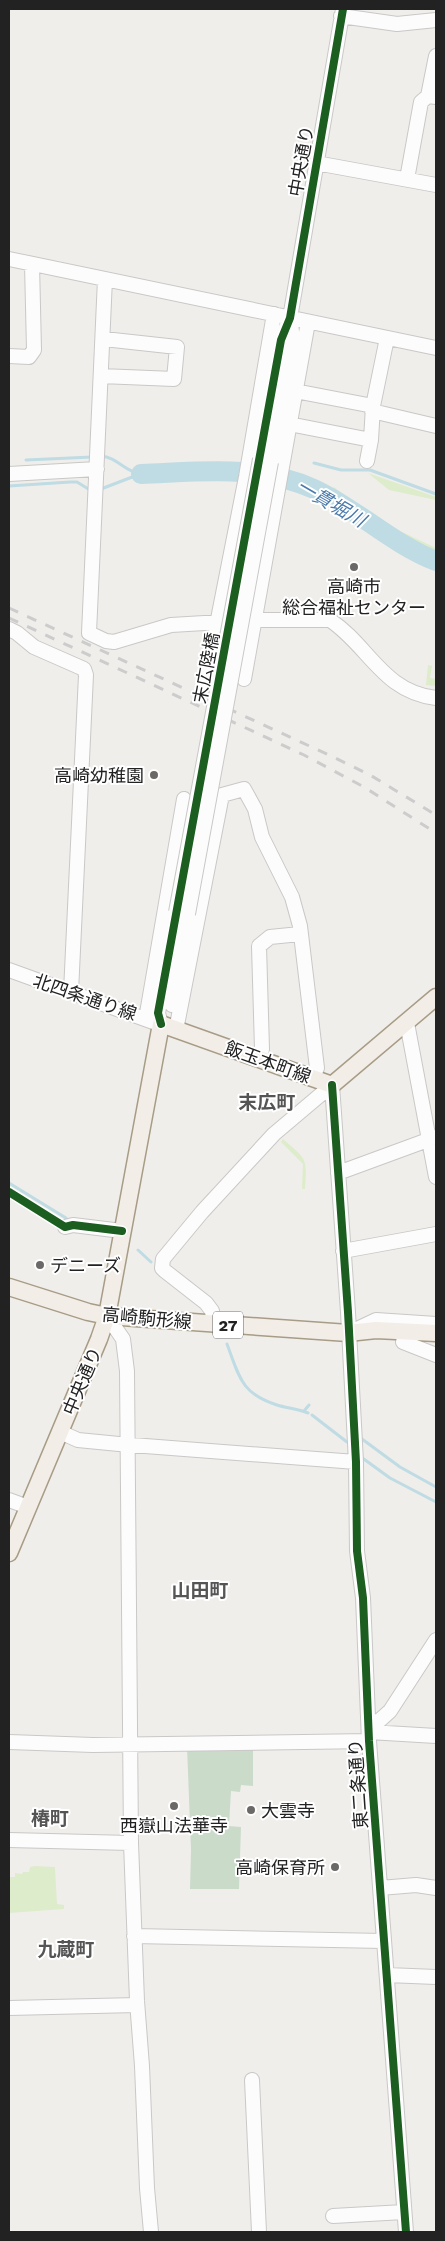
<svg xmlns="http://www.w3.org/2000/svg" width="445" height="2241" font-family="'Work Sans','Noto Sans JP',sans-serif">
	<rect width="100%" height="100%" fill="#f0eeeb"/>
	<path fill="#ddeccb" d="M368,473L436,497V500L389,490Z
		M334,487L381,522L436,548V557L372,521L332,490Z
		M428,665L432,666L430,678L436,679V686L426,685Z
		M283,1139C307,1160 307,1157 305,1189H302L303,1164L281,1142Z
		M35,1866L55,1867L57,1904L64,1905V1909L9,1913V1877H15V1873L22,1874L23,1872H29L30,1867Z"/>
	<path fill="#cadbca" d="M253,1745V1786L241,1785L240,1792L231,1791L229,1826L241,1827L239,1889H190L191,1850L187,1747Z"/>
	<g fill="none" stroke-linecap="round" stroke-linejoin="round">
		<path stroke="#bfdbe3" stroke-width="3" d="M101,456C117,457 125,472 141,474
			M26,460L92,457
			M314,463L341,470H370L436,494
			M9,486L70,482H77L90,490
			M101,489L140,474
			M9,1183L66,1218
			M138,1250L151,1262
			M227,1344C239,1376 241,1394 277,1405C287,1408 298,1409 308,1413
			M304,1411L309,1405
			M312,1415L347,1442
			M362,1439L400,1467L436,1487
			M361,1457L390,1478L436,1502"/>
		<path stroke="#bfdbe3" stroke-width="20" d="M141,474C199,472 259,464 314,489C357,509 392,544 436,561"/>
		<defs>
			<path id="minor" d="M341,16L397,24L436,20
				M428,96L436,56
				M316,163L436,185
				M407,179L421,102L428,96L436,97
				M9,259L436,348
				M105,279L89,633L106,641L114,642L171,625L255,620H330C369,646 383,692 436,698
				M9,356L29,357L34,350L32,264
				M101,376L174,379L177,347L104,339
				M295,391L373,406
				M372,411L436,426
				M289,424L371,440
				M260,459L281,340L290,318L343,9
				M367,461L371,440L373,406L387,338
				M271,462L294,345L290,318
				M9,474L97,469
				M9,629L17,633L34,647L84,669L86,675L71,992
				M244,679L308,322
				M205,685L246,477L274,314
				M9,970L153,1022
				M172,1005L188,914
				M146,1019L184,799
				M407,1023L436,1177
				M161,1024L158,1013L176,912
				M176,1030L222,795L244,789L255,809L262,837L292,897L300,926L317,1068L313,1078
				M260,1058L262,1049L259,946L270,937L300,934
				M332,1085L348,1312L356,1462L357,1551L363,1598L369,1741L406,2232
				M338,1173L436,1137
				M65,1227L73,1225L122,1231
				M343,1251L436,1234
				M107,1316L123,1339L127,1371L131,1843L137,2001L142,2066L147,2188L151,2232
				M214,1324L212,1311L206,1303L165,1271L162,1268L163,1259L202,1212L274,1134L332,1085
				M357,1329L376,1320L436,1324
				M403,1342L436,1355
				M60,1432L78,1440L119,1444L356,1462
				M9,1500L28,1507
				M369,1724L380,1720L390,1711L436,1640
				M369,1732L436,1736
				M9,1742L93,1745L369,1741
				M9,1840L131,1843
				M380,1888L416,1885L436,1888
				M134,1936L384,1941
				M387,1975L436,1977
				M9,2008L137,2005
				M252,2080L259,2232
				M333,2216L404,2212"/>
			<path id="major" d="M9,1287L88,1312L107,1316L348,1333L376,1330L436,1333
				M9,1553L99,1339L107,1316L161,1024L332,1085L436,997"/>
		</defs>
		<use href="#minor" stroke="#c9c8c7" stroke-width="16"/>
		<use href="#major" stroke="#a79c86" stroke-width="19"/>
		<use href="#minor" stroke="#fdfcfc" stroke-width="14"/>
		<use href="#major" stroke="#f3ede7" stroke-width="16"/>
		<path stroke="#ccc" stroke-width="3" stroke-dasharray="10 10" stroke-linecap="butt" d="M9,608L329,755L370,775L436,815
			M9,618L304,755L364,787L436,833"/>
		<defs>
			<path id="minor-bridge" d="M176,912L260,459
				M188,914L271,462"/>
		</defs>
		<use href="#minor-bridge" stroke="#c9c8c7" stroke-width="16" stroke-linecap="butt"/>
		<use href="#minor-bridge" stroke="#fdfcfc" stroke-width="14"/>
		<defs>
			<path id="cycleway" d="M161,1024L158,1013L281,340L290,318L343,9
				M332,1085L348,1312L356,1462L357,1551L363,1598L369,1741L406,2232
				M9,1192L65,1227L73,1225L122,1231"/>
		</defs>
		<use href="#cycleway" stroke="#fff" stroke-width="11"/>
		<use href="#cycleway" stroke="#1b5e20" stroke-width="8"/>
	</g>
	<g fill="#6a6968" stroke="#fff" stroke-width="2">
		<circle cx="354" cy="567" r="5"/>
		<circle cx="154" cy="775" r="5"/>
		<circle cx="40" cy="1265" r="5"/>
		<circle cx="174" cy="1806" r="5"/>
		<circle cx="251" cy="1810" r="5"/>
		<circle cx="335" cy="1867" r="5"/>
	</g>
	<g text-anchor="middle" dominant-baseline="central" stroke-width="4" stroke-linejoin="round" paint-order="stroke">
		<rect fill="#fff" stroke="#646464" stroke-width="1" x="213" y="1311.5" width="30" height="27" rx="4"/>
		<g font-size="16" font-weight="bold" fill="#222">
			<text x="228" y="1325">27</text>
		</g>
		<g font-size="18" fill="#222" stroke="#fff">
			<text transform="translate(301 161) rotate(-80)">中央通り</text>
			<text transform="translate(206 668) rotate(-79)">末広陸橋</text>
			<text transform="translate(85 997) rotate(19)">北四条通り線</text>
			<text transform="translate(268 1062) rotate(20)">飯玉本町線</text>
			<text transform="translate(147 1318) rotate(5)">高崎駒形線</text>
			<text transform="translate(82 1381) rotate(-67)">中央通り</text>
			<text transform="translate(358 1784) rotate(-94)">東二条通り</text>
		</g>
		<g font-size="18" fill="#222" stroke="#fff">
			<text x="354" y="586">高崎市<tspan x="354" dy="21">総合福祉センター</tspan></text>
			<text x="144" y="775" text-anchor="end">高崎幼稚園</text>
			<text x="50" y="1265" text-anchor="start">デニーズ</text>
			<text x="261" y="1810" text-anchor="start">大雲寺</text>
			<text x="174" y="1825">西嶽山法華寺</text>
			<text x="325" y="1867" text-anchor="end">高崎保育所</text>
		</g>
		<g font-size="19" font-style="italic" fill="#4a7aab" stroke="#fff">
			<text transform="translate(331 503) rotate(30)">一貫堀川</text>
		</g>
		<g font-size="19" font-weight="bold" fill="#555" stroke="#fff">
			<text x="267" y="1102">末広町</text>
			<text x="200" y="1590">山田町</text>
			<text x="50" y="1818">椿町</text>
			<text x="66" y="1949">九蔵町</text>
		</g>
	</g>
	<rect width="445" height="2241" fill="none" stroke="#222222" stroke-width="20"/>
</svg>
